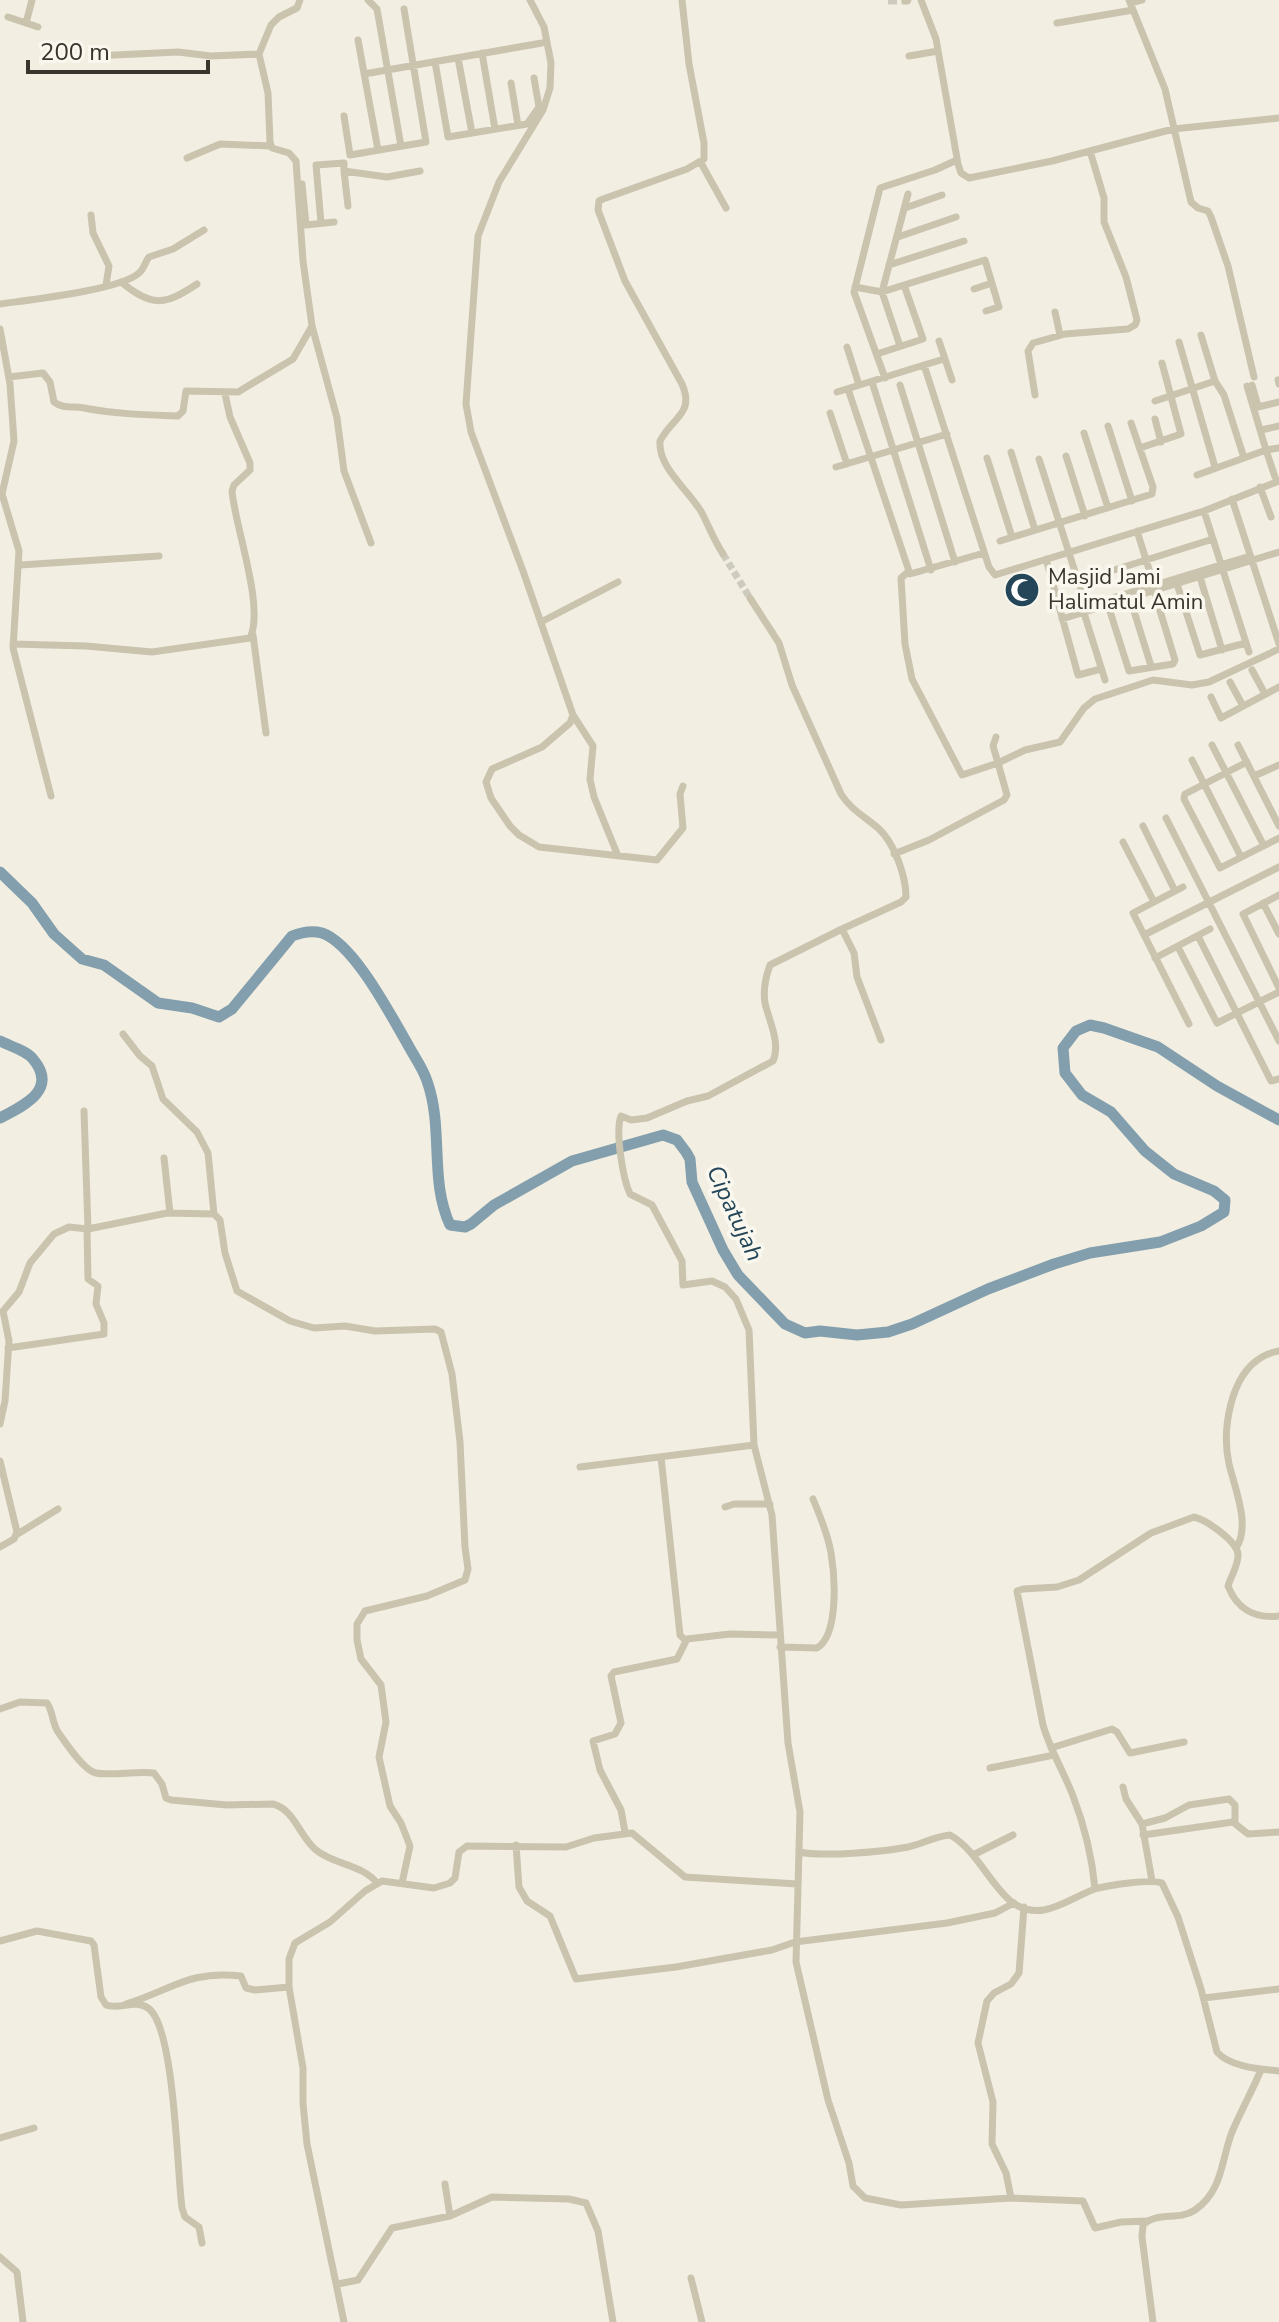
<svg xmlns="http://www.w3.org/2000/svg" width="1279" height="2322" font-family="'Nunito Sans',sans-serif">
	<rect width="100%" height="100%" fill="#f2efe2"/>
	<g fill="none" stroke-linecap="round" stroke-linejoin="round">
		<path stroke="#839fad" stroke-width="11" d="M0,872L32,903L54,934L82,959L104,965L158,1003L192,1008L219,1017L232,1009L292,936C302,932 311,930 322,933C354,944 390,1014 407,1043C413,1055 423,1068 427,1081C444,1128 429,1180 450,1225L465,1227L471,1224L494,1205L572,1161L663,1135L677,1140L686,1152L690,1159L692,1182L723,1250L738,1275L785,1324L805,1333L820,1331L857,1335L888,1332L912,1324L988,1289L1054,1264L1090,1253L1160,1242L1201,1226L1224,1212L1225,1200L1214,1191L1174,1174L1145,1151L1111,1112L1082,1095L1065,1073L1063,1048L1076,1031L1090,1025L1104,1028L1158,1047L1217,1086L1279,1120
			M0,1041C10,1046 27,1051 33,1059C59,1090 23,1106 0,1118"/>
		<path stroke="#cdcabe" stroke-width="7" stroke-dasharray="7 3.5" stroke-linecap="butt" d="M723,554L750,598"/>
		<path stroke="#cdcabe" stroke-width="9" stroke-dasharray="9 4.5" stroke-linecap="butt" d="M888,0H906"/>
		<path stroke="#cac3ae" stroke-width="7" d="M300,0L297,8L279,17L271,25L259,54L268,93L270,142L272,148L289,153L296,161L303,261L312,326L337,418L344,471L371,543
			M368,0L377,9L401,146
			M530,0L544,27L551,63L550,88L543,110L499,182L478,236L466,404L471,432L523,571L573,715L570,723L542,747L492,769L486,782L491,798L510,826L519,835L539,847L657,860L683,828L680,794L683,786
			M682,0L689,64L704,143V159L687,169L603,199L599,201L598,210L625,281L682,384C695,414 672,417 660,441C658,468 689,490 702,513C709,527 714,540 723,554
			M921,0L936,39L958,164L961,173L969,178L1052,161L1173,129L1279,118
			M1129,0L1165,89L1191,202L1198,208L1208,211L1211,217L1228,266L1254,377
			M1130,3L1142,0
			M8,17L38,27
			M26,23L32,0
			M1057,23L1133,10
			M358,40L378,150
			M482,53L495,129
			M94,56L178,52L211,56L259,54
			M909,56L938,51
			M458,58L472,133
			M435,62L448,137L527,124L539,107L534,78
			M364,74L542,43
			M511,83L518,125
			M344,116L350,155L426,142L404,9
			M187,158L220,144L270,146
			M701,163L726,208
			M344,171L348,206
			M302,184L306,225L334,222
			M905,208L942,195
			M91,215L93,233L109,266L106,285
			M321,223L316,165L344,163V171L387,177L420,171
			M898,237L956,217
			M889,265L964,241
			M121,282C152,307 164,306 197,284
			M855,287L882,292L904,285
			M974,289L992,283
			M0,304C28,300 121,290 139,273C144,269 145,262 149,257L173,249L204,230
			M1055,312L1060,335
			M0,329L10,384L14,441L2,494L19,551L13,648L51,796
			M1201,335L1215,381L1224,395L1244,458
			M939,341L952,380
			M1179,342L1215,467
			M900,346L882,292L908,194
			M847,347L859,385
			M877,354L923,339L904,285L985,260L999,307L986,311
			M924,365L944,359
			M9,377L43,373L50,382L54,402C63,409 73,406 84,408C115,414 146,415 178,416L183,411L186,391L238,392L293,359L312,326
			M885,378L854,292L880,188L935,170L957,160
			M1278,380L1279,384
			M872,382L931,570
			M900,385L955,562
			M1252,385L1258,406
			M1247,386L1266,450L1279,448
			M848,389L910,574L984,553
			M837,392L924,365L989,567L995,575L1204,511L1279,481
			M1035,395L1028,351L1033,343L1065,334L1128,329L1135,325L1137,320L1126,277L1104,222V198L1090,151
			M1155,401L1215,381
			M1254,408L1279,402
			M830,413L847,464
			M1155,419L1161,442
			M1108,426L1132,501
			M1261,430L1279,426
			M1084,433L1108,508
			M1140,448L1181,434L1162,363
			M1011,452L1035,530
			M1066,456L1085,516
			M987,458L1012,537
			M1039,459L1086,606L1250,556
			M836,467L947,434
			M1197,475L1266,450L1275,477
			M1260,487L1271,517
			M1232,499L1279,644
			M1204,511L1249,652
			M1137,531L1154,585
			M1000,541L1152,494L1153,487L1131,423
			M1046,559L1078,675L1101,669
			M20,565L159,556
			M908,572L901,578L905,644L912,679L962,775L998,763L993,746L996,737
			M1200,577L1222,650
			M1079,581L1213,539
			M1177,584L1200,655L1246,643
			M750,598L779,643L792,685L841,794C851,810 864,816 878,828C894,842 906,876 906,897L901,902L842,929L854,953L857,977L881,1040
			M1130,598L1151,666
			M1108,605L1129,671L1173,664L1175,660L1154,591
			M1084,613L1105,680
			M1062,619L1279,552
			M541,622L618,582
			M253,635L266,733
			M13,644L86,646L152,652L250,638C265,607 235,527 232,491L234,485L250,470V463L230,417L225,394
			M1252,670L1265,694
			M1230,682L1243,706
			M1211,697L1221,718L1279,687
			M573,715L593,746L590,779L594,797L618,856
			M1212,745L1264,846
			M1238,745L1279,826
			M1192,760L1241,857
			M1247,762L1185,794L1184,799L1220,868L1279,838
			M1254,776L1279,765
			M1166,818L1279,1041
			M1143,826L1175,891
			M1123,842L1154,902
			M894,854L929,840L1004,800L1007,795L998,763L1025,750L1060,742L1084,708L1095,699L1153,680L1192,685L1209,682L1279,649
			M1183,887L1133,913L1189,1024
			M1279,895L1243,914L1279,988
			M1263,903L1279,934
			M842,929L770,965C766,976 763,991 765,1003C769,1021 781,1043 773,1061L708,1096L687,1101L647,1118L631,1120L621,1116C615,1132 623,1179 630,1194L652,1205L682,1261L683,1285L712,1281L725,1287L736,1299L749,1330L754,1445L772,1515L788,1743L800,1812L796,1962L828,2100L849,2163L853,2186L865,2198L901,2205L1011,2198
			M1144,935L1279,867
			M1198,936L1271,1081L1279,1079
			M1178,947L1217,1023L1279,992
			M1155,958L1210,929
			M123,1034L140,1056L152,1066L163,1099L197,1132L208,1153L214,1214
			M84,1111L88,1229
			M164,1158L170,1213
			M8,1348L104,1334V1323L96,1304L98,1286L88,1279L87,1229
			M0,1424L5,1401L9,1341L3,1311L19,1292L30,1263L54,1234L69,1227L88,1229L167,1213L214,1214L220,1220L225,1253L237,1291L290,1321L314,1328L345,1326L375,1331L435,1329L441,1332L452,1374L460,1442L465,1547L468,1569L465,1580L427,1596L365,1611L357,1624V1640L361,1659L381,1685L386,1722L379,1757L390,1806L401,1823L410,1846L402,1883
			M661,1457L680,1635L685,1640
			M0,1461L17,1532L14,1539L0,1547
			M580,1467L754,1445
			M725,1507L734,1504H770
			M16,1535L58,1509
			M1236,1548C1251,1526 1235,1489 1229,1464C1222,1432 1229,1376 1262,1357C1267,1354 1273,1352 1279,1351
			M780,1647L817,1648C839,1635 835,1576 831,1553C828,1534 820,1516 813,1499
			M0,1709L20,1702L47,1703C53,1711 52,1723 58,1732C66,1743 83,1770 96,1773C112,1776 135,1771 154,1773L162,1784L166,1798L171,1800L227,1805L273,1804C295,1810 299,1836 316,1850C334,1865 362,1864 377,1883
			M1051,1748L1112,1729L1117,1732L1130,1753L1184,1742
			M990,1768L1054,1755
			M1123,1787L1126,1799L1142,1824L1152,1881
			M1142,1824L1165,1818L1189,1805L1229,1799L1235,1805V1822
			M625,1832L621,1810L600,1770L593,1741L615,1734L621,1723L611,1676L614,1672L677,1659L687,1639L730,1634L779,1635
			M1143,1835L1233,1822L1248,1834L1279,1832
			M516,1845L519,1887L527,1901L550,1916L576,1979L676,1967L772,1950L795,1942L947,1923L995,1913L1014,1903
			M799,1852C825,1857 881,1852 908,1847C922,1844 936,1836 950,1835C976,1849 992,1888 1013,1903C1042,1923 1069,1898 1095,1889C1109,1885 1149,1879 1162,1883L1178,1917L1201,1989L1217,2052C1230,2067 1260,2069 1279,2071
			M973,1855L1013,1835
			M1095,1889C1092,1856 1085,1827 1073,1796C1064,1772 1050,1750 1043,1725L1017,1591L1023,1589L1057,1587L1079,1580L1151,1533L1194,1517C1206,1520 1236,1540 1238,1554C1239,1564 1231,1576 1228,1586C1237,1609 1255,1619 1279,1616
			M1024,1907L1019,1973L1011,1984L994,1993L987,2001L978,2043L993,2102L992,2144L1006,2173L1011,2198L1083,2201L1095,2228L1121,2222L1147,2221
			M0,1941L37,1931L91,1941L94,1945L101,1997L106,2005C119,2010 135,1999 148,2008C175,2026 177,2173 182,2208L185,2217L199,2227L202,2243
			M289,1987V1959L295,1943L330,1922L365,1891L382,1881L434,1888L450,1883L455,1878L459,1852L467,1846L566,1847L594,1838L632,1833L685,1877L797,1884
			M1204,1998L1279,1989
			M126,2004C172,1990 188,1970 241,1976L246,1988L255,1990L289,1987L303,2068V2103L307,2144L344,2322
			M0,2138L34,2128
			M445,2184L450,2216
			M0,2257L17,2272L23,2322
			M691,2278L702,2322
			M338,2284L358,2280L392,2228L450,2216L492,2197L569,2199L586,2203L598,2231L613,2322
			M1153,2322L1142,2237L1143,2225C1157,2211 1179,2221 1195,2210C1223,2191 1221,2160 1232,2132C1241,2111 1252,2091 1261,2070"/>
		<path stroke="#cac3ae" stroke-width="9" d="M906,0H907"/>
	</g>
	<defs>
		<symbol id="mosque-disc" viewBox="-11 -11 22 22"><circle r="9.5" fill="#244658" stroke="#faf8ee"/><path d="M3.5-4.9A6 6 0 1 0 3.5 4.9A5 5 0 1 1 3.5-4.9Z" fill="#fff"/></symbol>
	</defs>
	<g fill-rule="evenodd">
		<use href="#mosque-disc" x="1002" y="570" width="40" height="40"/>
	</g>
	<g text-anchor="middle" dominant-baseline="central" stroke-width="7" stroke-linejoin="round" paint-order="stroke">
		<g font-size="22" fill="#39342c" stroke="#faf8ee" text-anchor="start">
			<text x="1048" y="577">Masjid Jami<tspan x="1048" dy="25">Halimatul Amin</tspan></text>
		</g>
		<g font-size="24" font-style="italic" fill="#244658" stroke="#faf8ee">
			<text transform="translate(735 1213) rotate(65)">Cipatujah</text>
		</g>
	</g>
	<path d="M28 60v12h180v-12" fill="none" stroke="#39342c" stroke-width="4"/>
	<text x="40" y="60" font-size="24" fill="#39342c" stroke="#faf8ee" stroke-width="6" paint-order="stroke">200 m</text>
</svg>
